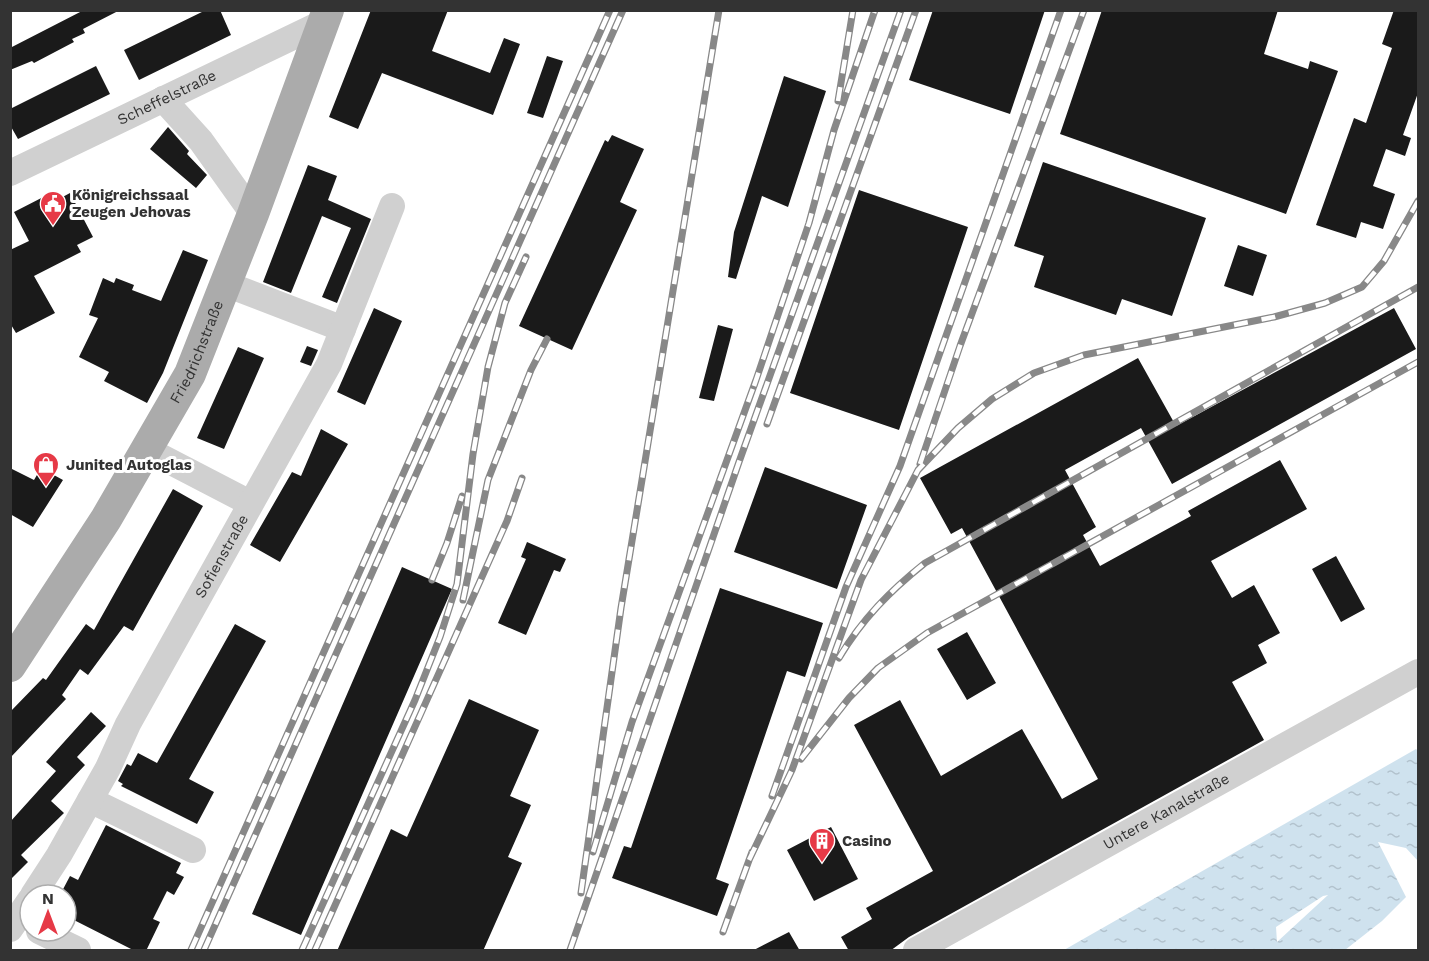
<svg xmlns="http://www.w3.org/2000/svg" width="1429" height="961" font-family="'Work Sans',sans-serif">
	<defs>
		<pattern id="water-ripples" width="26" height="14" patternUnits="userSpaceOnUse" patternTransform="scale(1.5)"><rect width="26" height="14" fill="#cfe2ee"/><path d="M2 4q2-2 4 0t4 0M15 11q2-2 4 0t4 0" fill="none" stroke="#b2c2cd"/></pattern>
	</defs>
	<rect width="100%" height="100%" fill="#fff"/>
	<path fill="url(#water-ripples)" fill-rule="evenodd" d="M1416,749L1418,751V861L1406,848L1378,842L1406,897L1382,921L1345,950H1064ZM1328,895L1277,942L1276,927L1323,896Z"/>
	<path fill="#1a1a1a" d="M84,10H120L83,29L85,33L72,39L74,42L34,63L32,61L10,70V48Z
		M206,10H220L231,35L139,80L124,50Z
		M371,10H448L432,51L490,73L504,38L520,44L493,115L382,73L358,129L329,117Z
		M933,10H1045L1010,114L909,80Z
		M1102,10H1278L1264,54L1308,69L1310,61L1338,71L1286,214L1060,134Z
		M1394,10H1419V90L1403,135L1411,138L1405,156L1386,149L1373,186L1395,194L1383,229L1361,222L1356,238L1316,225L1354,118L1366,123L1392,48L1382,44Z
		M547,56L563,61L543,118L527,113Z
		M96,66L110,94L18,139L10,125V109Z
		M784,76L826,91L788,207L762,196L736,279L728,277L734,232Z
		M168,127L189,151L187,154L207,175L196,188L150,149Z
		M612,135L644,149L620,202L637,210L572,350L519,326L605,140L608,142Z
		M1043,162L1206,218L1172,316L1122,299L1116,315L1034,287L1044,256L1014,246Z
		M308,165L337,176L328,200L371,219L337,303L322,297L351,228L322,216L291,293L263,282Z
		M859,190L968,227L899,430L790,393Z
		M53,192L57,200L70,193L93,237L77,245L81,252L34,276L55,313L16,333L10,323V250L29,241L14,212Z
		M1238,245L1267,255L1253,296L1224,286Z
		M183,250L208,260L163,373L147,403L104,381L109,372L79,357L98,318L89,315L103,278L114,283L116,278L134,285L132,290L161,301Z
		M374,308L402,321L365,405L337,392Z
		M1394,308L1416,349L1172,484L1141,428L1065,470L1096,527L1083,535L1100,566L1191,516L1188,511L1280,460L1307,509L1211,561L1232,598L1254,585L1280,633L1258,645L1267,663L1232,682L1264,740L909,937L890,951H849L841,937L872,919L866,908L933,871L854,725L900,700L941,776L1022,729L1062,799L1098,779L962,528L951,534L920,478L1138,358L1176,426Z
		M718,325L733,329L714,401L699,398Z
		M307,346L318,350L311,366L300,362Z
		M238,347L264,358L224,449L197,438Z
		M321,429L348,444L280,562L250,545L292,472L301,476Z
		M765,467L867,505L837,589L734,552Z
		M10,468L34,480L41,468L63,480L33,527L10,514Z
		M173,489L203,506L133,631L124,626L88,675L80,669L62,695L66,699L10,758V712L43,678L46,680L86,624L94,630Z
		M527,542L566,559L560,572L554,570L526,635L498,623L526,559L521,557Z
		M1336,556L1365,609L1341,622L1312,569Z
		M402,567L452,589L301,935L252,914Z
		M720,588L823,623L805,677L787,671L716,879L729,884L717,916L612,878L624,846L631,848Z
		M235,624L266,641L189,779L214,792L197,824L121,786L123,784L118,781L127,764L131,766L138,753L157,763Z
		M967,632L996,683L967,700L937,649Z
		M469,699L539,730L510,796L531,805L508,857L522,863L483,951H337L391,829L407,837Z
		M91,712L106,726L77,757L85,765L51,801L64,813L21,855L28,862L10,880V822L56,771L46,762Z
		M106,825L181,863L176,873L184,877L174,895L167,891L153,919L160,922L146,951H135L66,916V895H60L70,876L78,880Z
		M831,827L858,879L814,901L787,850Z
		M789,932L800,951H752Z"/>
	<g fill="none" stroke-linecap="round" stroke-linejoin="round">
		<g stroke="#d0d0d0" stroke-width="26">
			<path d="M163,99L201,141L253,214"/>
			<path id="s1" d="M10,173L324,22"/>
			<path d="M226,284L343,329"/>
			<path d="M146,449L250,503"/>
			<path d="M90,800L193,850"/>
			<path id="s2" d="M33,895L59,855L108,768L128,724L329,364L392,206"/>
			<path d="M10,929L30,900"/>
			<path d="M39,931L78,950"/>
			<path id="s3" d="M916,950L1418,672"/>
		</g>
		<path stroke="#ababab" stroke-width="32" id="s4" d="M10,666L106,519L190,374L253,214L328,10"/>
		<defs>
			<path id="rail" d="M838,101L853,10
				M754,386L809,223L834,130L875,10
				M767,424L916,10
				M920,464L960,346L1084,10
				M432,580L447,543L462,496
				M463,600L488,480L531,370L547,339
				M839,658C862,619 890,591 925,563L1418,287
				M801,759L849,698L878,668L927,633L1418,362
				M772,796L846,587L900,466L1061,10
				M593,852L632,722L756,380
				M749,860L792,770L861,580L918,470L958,428L992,399L1034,373L1084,355L1274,317L1325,303L1362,287L1384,261L1418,201
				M581,893L621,608L719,10
				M723,932L752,852
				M191,950L610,10
				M204,950L623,10
				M302,950L415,700L440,637L457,584L473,454L488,367L505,303L526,257
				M315,950L507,521L522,478
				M570,950L739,462L901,10"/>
		</defs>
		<use href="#rail" stroke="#888" stroke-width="7"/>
		<use href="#rail" stroke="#fff" stroke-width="4.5" stroke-dasharray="14" stroke-linecap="butt"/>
	</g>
	<defs>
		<symbol id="civic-pin" viewBox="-11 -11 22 30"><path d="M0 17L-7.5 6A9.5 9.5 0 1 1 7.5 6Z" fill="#e63946" stroke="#fff"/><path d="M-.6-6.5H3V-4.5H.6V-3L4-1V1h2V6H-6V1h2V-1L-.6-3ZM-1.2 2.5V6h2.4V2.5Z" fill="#fff"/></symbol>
		<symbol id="shop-pin" viewBox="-11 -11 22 30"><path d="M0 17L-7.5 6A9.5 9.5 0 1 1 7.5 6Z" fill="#e63946" stroke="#fff"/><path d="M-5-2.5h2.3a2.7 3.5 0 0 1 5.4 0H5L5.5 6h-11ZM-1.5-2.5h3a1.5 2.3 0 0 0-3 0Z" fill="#fff"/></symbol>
		<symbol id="building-pin" viewBox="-11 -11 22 30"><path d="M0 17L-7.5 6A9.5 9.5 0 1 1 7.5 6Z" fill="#e63946" stroke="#fff"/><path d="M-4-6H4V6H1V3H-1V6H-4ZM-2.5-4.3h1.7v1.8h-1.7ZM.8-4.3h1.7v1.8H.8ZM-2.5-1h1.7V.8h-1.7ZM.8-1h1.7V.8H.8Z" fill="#fff"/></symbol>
	</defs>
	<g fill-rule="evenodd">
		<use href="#civic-pin" x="38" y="189" width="30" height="40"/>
		<use href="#shop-pin" x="31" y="450" width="30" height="40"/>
		<use href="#building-pin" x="807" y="826" width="30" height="40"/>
	</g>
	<g text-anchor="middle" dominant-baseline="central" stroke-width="6" stroke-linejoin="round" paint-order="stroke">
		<g font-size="15" fill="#333" stroke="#fff">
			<text stroke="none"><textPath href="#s1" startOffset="174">Scheffelstraße</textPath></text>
			<text stroke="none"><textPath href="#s4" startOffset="366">Friedrichstraße</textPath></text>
			<text stroke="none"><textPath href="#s2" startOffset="388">Sofienstraße</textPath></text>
			<text stroke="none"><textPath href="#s3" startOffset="286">Untere Kanalstraße</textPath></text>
		</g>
		<g font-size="15" font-weight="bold" fill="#333" stroke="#fff" text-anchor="start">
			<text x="72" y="195">Königreichssaal<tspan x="72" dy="17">Zeugen Jehovas</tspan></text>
			<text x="66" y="465">Junited Autoglas</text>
			<text x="842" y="841">Casino</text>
		</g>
	</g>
	<rect width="1429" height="961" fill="none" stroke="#333333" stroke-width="24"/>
	<g transform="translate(48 913)"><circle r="28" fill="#ffffff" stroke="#adadad" stroke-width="1.5"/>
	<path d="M0-4.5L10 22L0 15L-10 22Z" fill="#e63946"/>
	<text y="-9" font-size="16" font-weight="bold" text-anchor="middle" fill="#333333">N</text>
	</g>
</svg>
